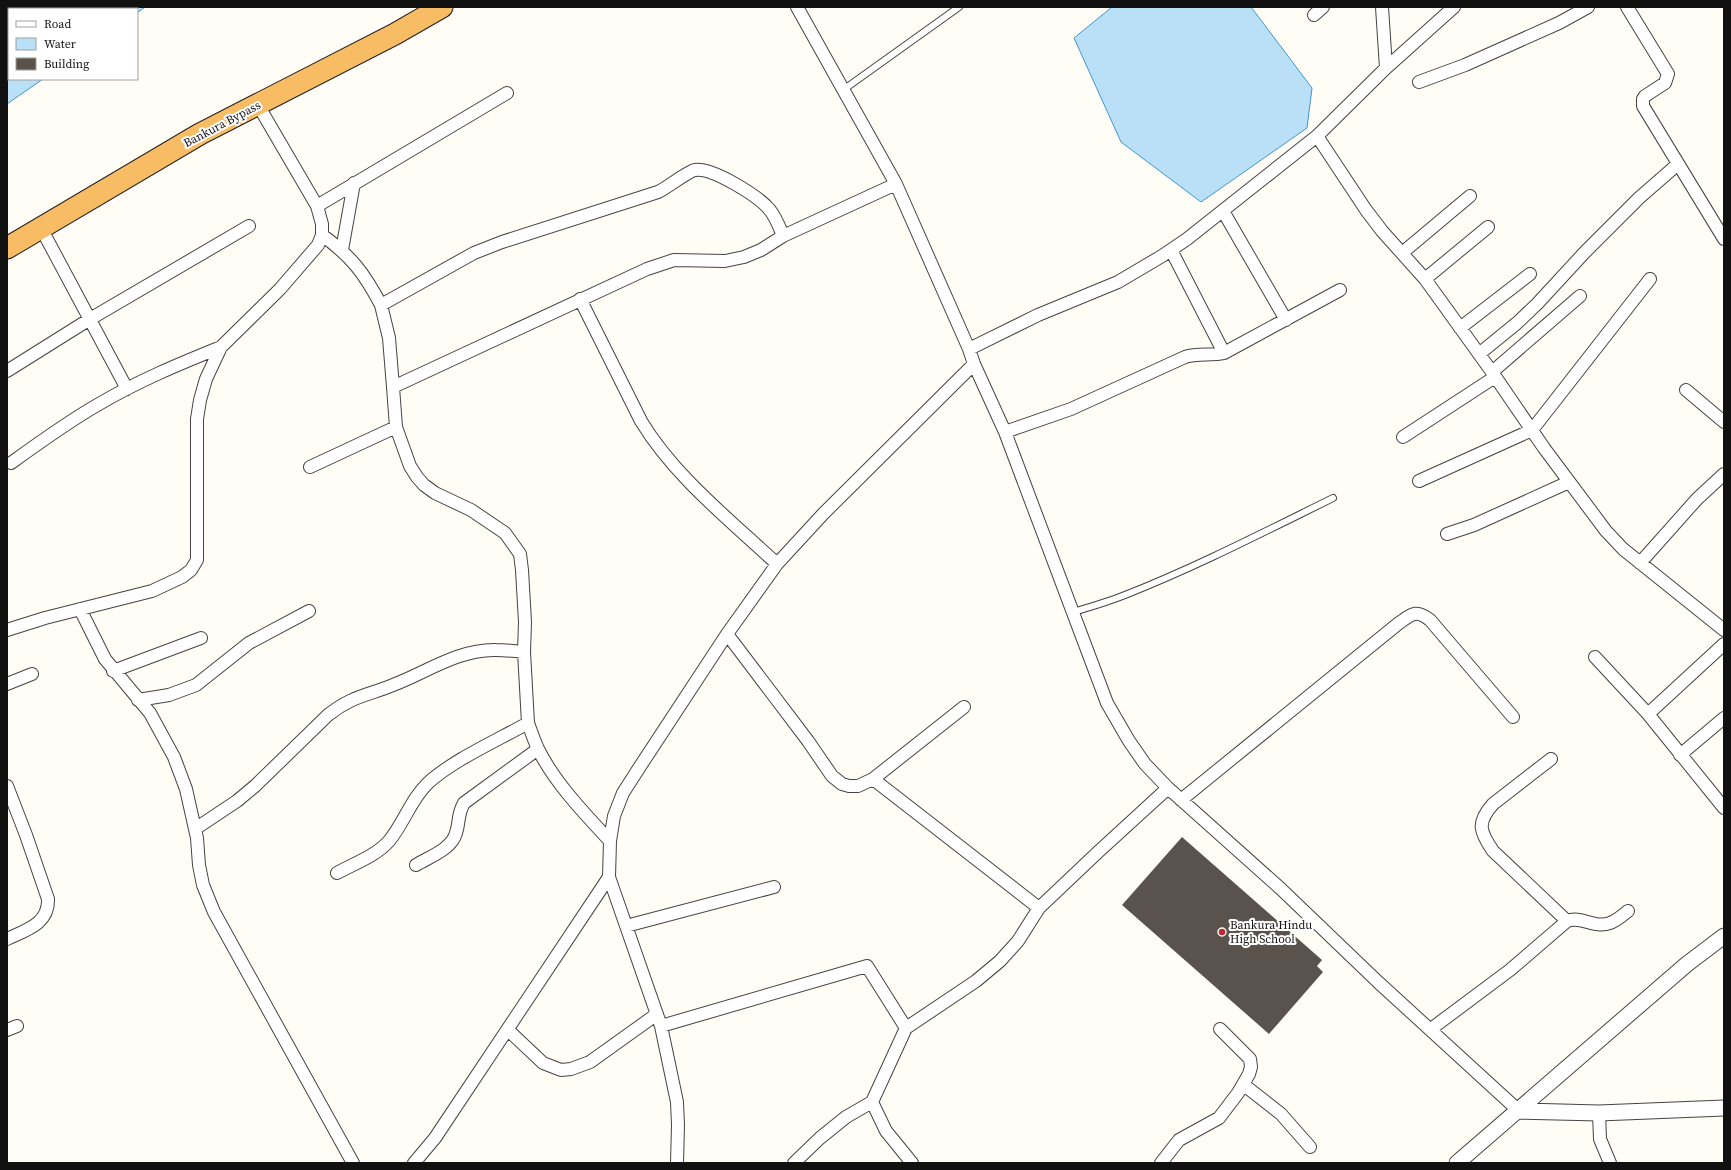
<svg xmlns="http://www.w3.org/2000/svg" width="1731" height="1170" font-family="'Source Serif 4',serif">
	<rect width="100%" height="100%" fill="#fffdf5"/>
	<path fill="#b9e0f7" stroke="#3f96cf" d="M7,7H145L137,13V9H9V79H43L7,104Z
		M1112,7H1251L1312,88L1307,128L1201,202L1121,142L1074,38Z"/>
	<path fill="#5a524d" d="M1182,837L1322,960L1317,966L1323,972L1269,1034L1122,905Z"/>
	<g fill="none" stroke-linecap="round" stroke-linejoin="round">
		<defs>
			<path id="service" d="M843,90L959,7
				M1073,612C1090,607 1108,602 1125,595C1196,567 1264,532 1333,498"/>
			<path id="minor" d="M797,7L896,184L969,349L974,364L1005,432L1107,703L1129,741L1145,764L1168,788L1281,889L1378,982L1519,1111
				M1382,7L1386,68
				M1627,7L1668,74L1665,83L1645,96L1643,99V106L1724,239
				M1314,15L1323,7
				M1419,82L1465,65L1559,23L1588,7
				M1317,136L1366,210L1382,231L1425,279L1492,372L1544,448L1606,531L1623,549L1724,630
				M317,206L507,93
				M1223,211L1286,320
				M41,228L127,389
				M322,235C352,257 364,273 381,305
				M342,250L354,183
				M1171,250L1224,353
				M1402,253L1470,196
				M1425,279L1488,227
				M580,299L641,421C674,476 730,520 777,564
				M1460,328L1530,274
				M969,349L1038,315L1118,282L1162,256L1187,239L1317,136L1386,68L1454,7
				M1479,354L1517,323L1537,304L1585,252L1639,198L1678,164
				M7,371L90,319L249,226
				M1492,372L1580,296
				M393,387L389,338L381,305L474,253L502,242L658,192C667,188 688,171 695,170C712,167 758,196 769,209C776,217 779,226 783,236
				M1686,390L1724,422
				M1005,432L1071,409L1185,357C1198,353 1211,356 1224,353L1340,290
				M1403,437L1495,377
				M11,463C40,442 69,421 99,404C138,381 179,364 221,347
				M310,467L396,427
				M1419,481L1532,430L1650,279
				M1447,534L1474,525L1569,482
				M1640,563L1697,499L1724,474
				M80,609L105,659L150,713L174,757L186,789L197,838L199,865L203,885L214,912L353,1163
				M7,630L45,618L152,591L182,577L191,570L197,560V419L200,400L206,379L221,347L280,289L318,245L322,235V224L317,206L258,105
				M727,634L808,741L832,776L842,784L849,786H858L873,779L964,707
				M1595,657L1648,714L1724,808
				M113,671L201,638
				M7,684L32,674
				M138,700L169,695L196,685L249,643L309,611
				M1648,714L1724,644
				M528,723L524,652L525,622L522,570L520,554L505,533L471,510L435,493L424,485L417,477L410,466L396,427L393,387L647,269L674,260L725,261L744,257L761,250L783,236L896,184
				M1680,755L1724,718
				M1551,759L1493,804C1476,823 1480,832 1493,851L1567,921
				M873,779L1039,908
				M7,786L26,835L48,899C49,924 26,930 7,939
				M1181,800L1399,623C1412,614 1416,609 1430,620L1513,717
				M195,829L237,801L255,786L328,715C352,696 366,696 393,685C427,672 459,649 496,650C505,650 515,651 524,652
				M416,865C429,857 452,849 456,833C460,821 457,815 464,803L538,749
				M337,873C353,864 376,856 389,841C404,823 411,799 428,783C453,760 498,740 528,723C531,731 534,740 538,749C555,783 584,813 610,841
				M626,926L774,887
				M661,1026L867,966L906,1028
				M1431,1029L1510,970L1567,921C1581,915 1594,929 1610,923C1616,921 1623,915 1628,911
				M7,1030L17,1026
				M508,1030L543,1063L561,1070L571,1069L590,1062L657,1014
				M1244,1085L1281,1114L1310,1147
				M872,1102L886,1131L912,1163
				M1599,1113L1600,1139L1610,1163
				M414,1163L435,1138L609,877
				M677,1163L678,1125L677,1102L661,1026L609,877L610,841L614,816L623,793L639,768L727,634L777,564L823,514L974,364
				M794,1163L820,1138L846,1117L872,1102L906,1028L976,981L1000,961L1018,941L1039,908L1097,853L1168,788
				M1161,1163L1179,1140L1219,1118L1238,1093L1249,1074L1251,1067L1250,1059L1220,1029"/>
			<path id="tertiary" d="M1519,1111L1599,1113L1724,1108
				M1457,1163L1687,964L1724,936"/>
			<path id="trunk" d="M7,248L200,134L395,34L442,7"/>
		</defs>
		<use href="#service" stroke="#444" stroke-width="8"/>
		<use href="#minor" stroke="#444" stroke-width="14"/>
		<use href="#tertiary" stroke="#444" stroke-width="17"/>
		<use href="#trunk" stroke="#222" stroke-width="23"/>
		<use href="#service" stroke="#fff" stroke-width="6"/>
		<use href="#minor" stroke="#fff" stroke-width="12"/>
		<use href="#tertiary" stroke="#fff" stroke-width="15"/>
		<use href="#trunk" stroke="#f7bc64" stroke-width="21"/>
	</g>
	<circle fill="#c4262e" stroke="#fff" stroke-width="1.5" cx="1222" cy="932" r="4"/>
	<g text-anchor="middle" dominant-baseline="central" stroke-width="4" stroke-linejoin="round" paint-order="stroke">
		<g font-size="12" fill="#111" stroke="#fff">
			<text transform="translate(222 124) rotate(-28)">Bankura Bypass</text>
		</g>
		<g font-size="12" fill="#111" stroke="#fff" text-anchor="start">
			<text x="1230" y="925">Bankura Hindu<tspan x="1230" dy="14">High School</tspan></text>
		</g>
	</g>
	<rect width="1731" height="1170" fill="none" stroke="#111111" stroke-width="16"/>
	<rect x="8" y="8" width="130" height="72" fill="#ffffff" stroke="#a0a0a0"/>
	<rect x="16" y="21" width="20" height="6" fill="#ffffff" stroke="#a0a0a0"/>
	<text x="44" y="28" font-size="12" fill="#111111">Road</text>
	<rect x="16" y="38" width="20" height="12" fill="#b9e0f7" stroke="#a0a0a0"/>
	<text x="44" y="48" font-size="12" fill="#111111">Water</text>
	<rect x="16" y="58" width="20" height="12" fill="#5a524d" stroke="#a0a0a0"/>
	<text x="44" y="68" font-size="12" fill="#111111">Building</text>
</svg>
